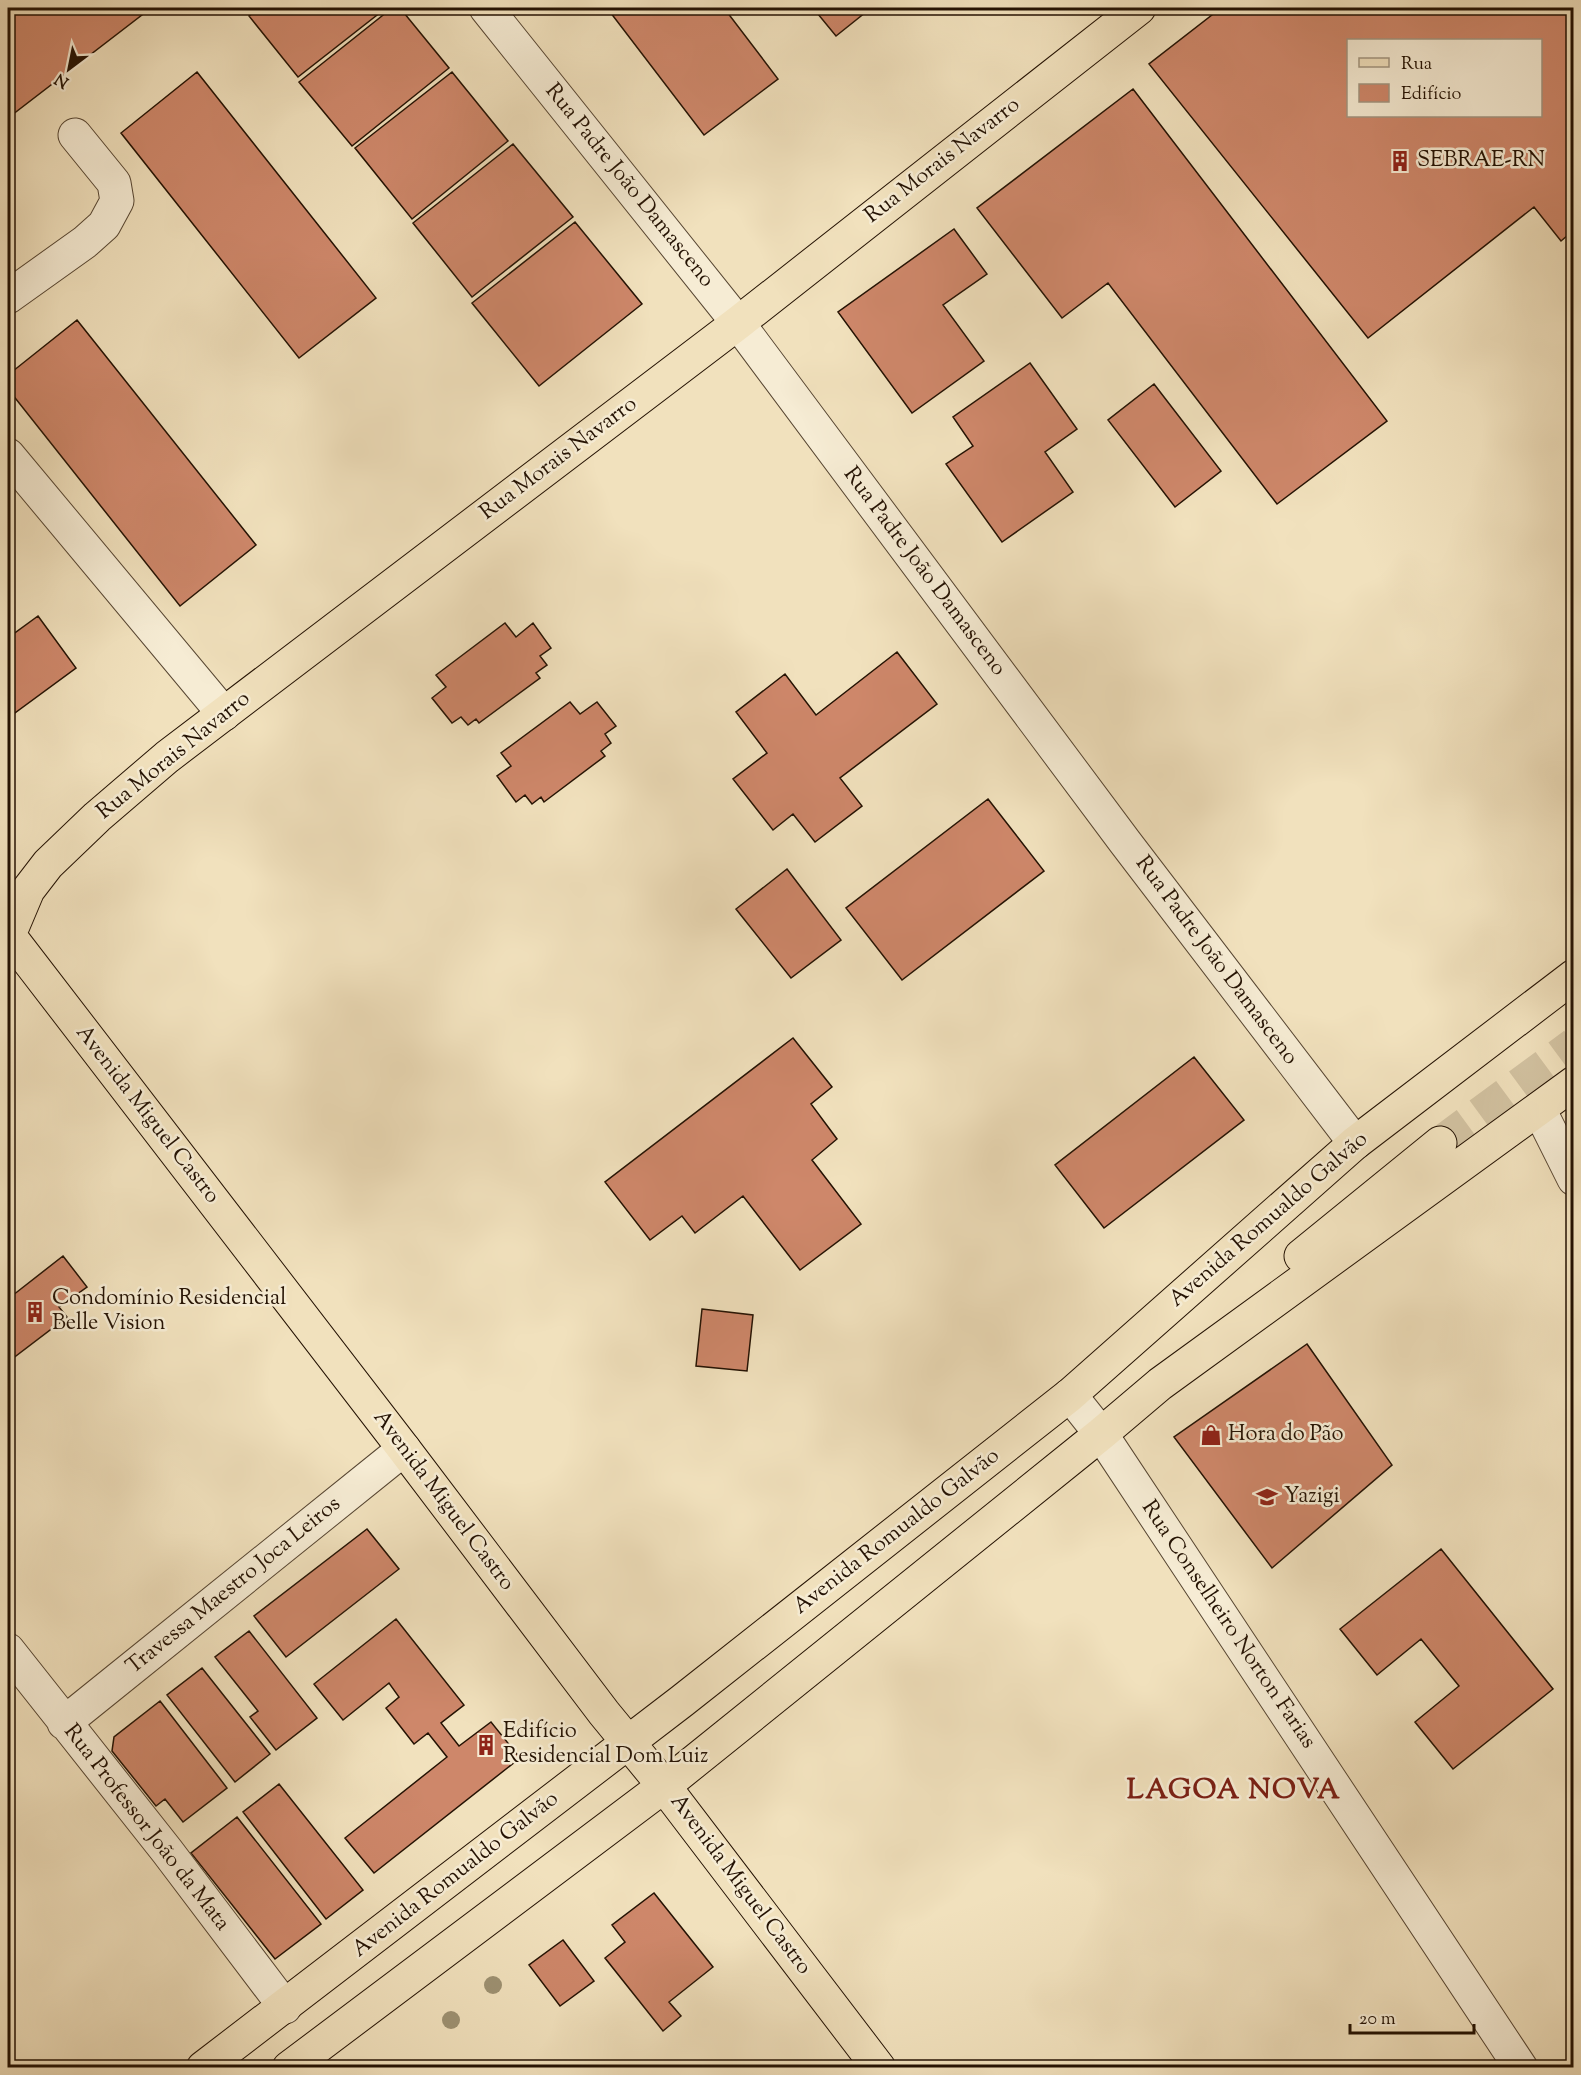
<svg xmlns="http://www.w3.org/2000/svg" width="1581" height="2075" font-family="'Sorts Mill Goudy',serif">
	<rect width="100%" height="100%" fill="#f1e1bd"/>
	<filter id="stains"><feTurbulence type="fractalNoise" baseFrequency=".00333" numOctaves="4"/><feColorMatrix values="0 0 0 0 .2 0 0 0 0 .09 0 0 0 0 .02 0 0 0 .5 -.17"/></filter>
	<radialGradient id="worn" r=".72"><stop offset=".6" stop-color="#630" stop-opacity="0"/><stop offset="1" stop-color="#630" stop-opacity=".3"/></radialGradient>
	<path fill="#ce876a" stroke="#241203" stroke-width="1.5" fill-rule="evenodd" d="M8,8H151L8,118Z
		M260,8H386L298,77L249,16Z
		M392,8H400L449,68L352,146L299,82Z
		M607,8H724L778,79L704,135Z
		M813,8H871L836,36Z
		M1221,8H1574V230L1561,241L1534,207L1368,338L1149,64ZM1348,40H1540V116H1348Z
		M197,72L376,298L299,358L121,133Z
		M452,72L508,141L412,219L355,148Z
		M1133,89L1387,421L1277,504L1108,283L1062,318L977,208Z
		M513,144L573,217L472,297L413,223Z
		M575,222L642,304L539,386L472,303Z
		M954,229L987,274L943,305L984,361L912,413L838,312Z
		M77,320L256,545L180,606L8,389V375Z
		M1030,363L1077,429L1045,452L1073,492L1002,542L946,464L973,446L953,417Z
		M1154,384L1221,471L1175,507L1108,420Z
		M38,616L76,668L8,718V638Z
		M505,623L516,637L533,623L551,648L540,656L547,665L536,673L540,678L479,723L476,719L468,725L461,717L452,723L432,698L446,687L436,675Z
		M897,652L937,704L840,778L862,806L815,842L793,814L773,830L733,779L767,753L736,712L785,674L816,715Z
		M570,702L580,714L597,702L616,726L605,734L611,743L601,751L605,756L544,802L541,797L532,804L525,795L516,802L497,776L511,766L501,753Z
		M988,799L1044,871L902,980L846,908Z
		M787,869L841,940L791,978L736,909Z
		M793,1038L832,1087L811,1104L837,1139L812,1160L861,1224L800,1270L743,1196L695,1233L682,1216L650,1240L605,1182Z
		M1194,1057L1244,1120L1104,1228L1055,1165Z
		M63,1256L87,1287L59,1307L67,1317L8,1362V1299Z
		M702,1309L753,1315L747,1371L696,1366Z
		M1307,1344L1392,1465L1272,1568L1174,1437Z
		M367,1529L399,1569L286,1657L254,1616Z
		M1441,1549L1553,1689L1453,1769L1415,1722L1459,1686L1421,1639L1377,1675L1340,1629Z
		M396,1619L464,1705L441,1723L459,1746L491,1722L520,1758L374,1873L345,1838L447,1757L428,1733L414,1744L386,1708L399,1697L389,1683L343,1720L314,1684Z
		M249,1631L317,1718L276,1750L250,1717L258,1711L215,1657Z
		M202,1668L270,1754L235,1782L167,1695Z
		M160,1701L227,1788L183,1822L165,1799L156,1806L112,1751L114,1737Z
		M279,1784L363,1890L326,1919L243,1812Z
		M237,1817L321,1924L275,1959L191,1853Z
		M654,1893L713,1967L669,2002L681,2016L663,2031L605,1958L625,1942L612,1925Z
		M563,1940L594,1981L560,2006L529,1965Z"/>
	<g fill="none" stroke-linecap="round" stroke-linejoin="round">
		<path stroke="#d2c2a1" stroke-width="33" stroke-dasharray="33 16" stroke-linecap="butt" d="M1440,1143L1574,1044"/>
		<defs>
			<path id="minor" d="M486,8L738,323L1125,842L1355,1143
				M8,297L85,242L104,225L117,201L114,183L75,135
				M8,455L224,714
				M1539,1109L1574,1179
				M1070,1395L1101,1434L1521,2068
				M8,1650L167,1851L285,2007
				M64,1723L404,1449"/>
			<path id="major" d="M8,934L404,1449L604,1713L664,1786L879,2068
				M9,935L28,890L48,864L97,817L167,757L738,323L1139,8
				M1301,1256L1440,1143
				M203,2068L682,1701L1070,1395L1355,1143L1574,976
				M289,2068L664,1786L1101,1434L1160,1384L1574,1083"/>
		</defs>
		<use href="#minor" stroke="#574632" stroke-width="35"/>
		<use href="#major" stroke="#241203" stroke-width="35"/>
		<use href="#minor" stroke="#f6ecd4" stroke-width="33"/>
		<use href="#major" stroke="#f1e1bd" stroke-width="33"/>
	</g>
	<g fill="#9d9172">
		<circle cx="493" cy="1985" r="9"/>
		<circle cx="451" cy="2020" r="9"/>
	</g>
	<defs>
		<symbol id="building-bare" viewBox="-9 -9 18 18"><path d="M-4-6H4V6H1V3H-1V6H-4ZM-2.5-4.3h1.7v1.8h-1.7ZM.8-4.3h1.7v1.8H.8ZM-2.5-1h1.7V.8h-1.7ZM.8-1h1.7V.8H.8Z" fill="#8f2418" stroke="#f6ecd4" stroke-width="2.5" paint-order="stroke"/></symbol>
		<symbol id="shop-bare" viewBox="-9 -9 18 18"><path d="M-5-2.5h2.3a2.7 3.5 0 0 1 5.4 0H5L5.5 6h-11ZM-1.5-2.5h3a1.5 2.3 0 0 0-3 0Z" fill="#8f2418" stroke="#f6ecd4" stroke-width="2.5" paint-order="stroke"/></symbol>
		<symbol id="school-bare" viewBox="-9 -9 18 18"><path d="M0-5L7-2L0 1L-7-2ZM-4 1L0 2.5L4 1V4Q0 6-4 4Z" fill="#8f2418" stroke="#f6ecd4" stroke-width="2.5" paint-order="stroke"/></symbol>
	</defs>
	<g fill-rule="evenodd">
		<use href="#building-bare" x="1385" y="146" width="30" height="30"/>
		<use href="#building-bare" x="20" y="1297" width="30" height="30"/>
		<use href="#shop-bare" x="1196" y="1420" width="30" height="30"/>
		<use href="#school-bare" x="1252" y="1482" width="30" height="30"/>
		<use href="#building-bare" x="471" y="1730" width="30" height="30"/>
	</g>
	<g text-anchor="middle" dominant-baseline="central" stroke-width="5" stroke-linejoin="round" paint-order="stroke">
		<g font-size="22" fill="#241203" stroke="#f6ecd4">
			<text transform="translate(943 161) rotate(-38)">Rua Morais Navarro</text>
			<text transform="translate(629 186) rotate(51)">Rua Padre João Damasceno</text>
			<text transform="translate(559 459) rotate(-37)">Rua Morais Navarro</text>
			<text transform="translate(924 572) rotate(53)">Rua Padre João Damasceno</text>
			<text transform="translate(174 756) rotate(-39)">Rua Morais Navarro</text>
			<text transform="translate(1216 961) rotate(53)">Rua Padre João Damasceno</text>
			<text transform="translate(147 1115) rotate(52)">Avenida Miguel Castro</text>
			<text transform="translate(1269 1220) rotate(-41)">Avenida Romualdo Galvão</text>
			<text transform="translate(443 1501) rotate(53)">Avenida Miguel Castro</text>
			<text transform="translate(897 1532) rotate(-38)">Avenida Romualdo Galvão</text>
			<text transform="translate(234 1586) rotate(-39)">Travessa Maestro Joca Leiros</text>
			<text transform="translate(1228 1625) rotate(56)">Rua Conselheiro Norton Farias</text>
			<text transform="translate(146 1828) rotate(52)">Rua Professor João da Mata</text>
			<text transform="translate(456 1875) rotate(-38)">Avenida Romualdo Galvão</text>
			<text transform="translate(740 1885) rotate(53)">Avenida Miguel Castro</text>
		</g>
		<g font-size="22" fill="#241203" stroke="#f6ecd4" text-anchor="start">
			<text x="1417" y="161">SEBRAE-RN</text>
			<text x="52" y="1299">Condomínio Residencial<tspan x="52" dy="25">Belle Vision</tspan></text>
			<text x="1228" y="1435">Hora do Pão</text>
			<text x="1284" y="1497">Yazigi</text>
			<text x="503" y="1732">Edifício<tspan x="503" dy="25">Residencial Dom Luiz</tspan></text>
		</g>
		<g font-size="28" font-weight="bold" letter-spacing="1.5" fill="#7a1f14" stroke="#f6ecd4">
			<text x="1234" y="1791">LAGOA NOVA</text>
		</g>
	</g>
	<rect width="1581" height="2075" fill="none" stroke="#f1e1bd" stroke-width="30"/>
	<rect x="9" y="9" width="1563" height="2057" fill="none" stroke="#241203" stroke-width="3"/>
	<rect x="15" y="15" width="1551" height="2045" fill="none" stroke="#241203" stroke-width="1.5"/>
	<rect x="1347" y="39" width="195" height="78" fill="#f6ecd4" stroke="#a29580" stroke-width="1.5"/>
	<rect x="1359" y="58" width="30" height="9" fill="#f1e1bd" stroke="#a29580" stroke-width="1.5"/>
	<text x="1401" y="69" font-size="18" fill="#241203">Rua</text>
	<rect x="1359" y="84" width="30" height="18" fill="#ce876a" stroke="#a29580" stroke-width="1.5"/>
	<text x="1401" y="99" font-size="18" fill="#241203">Edifício</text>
	<g transform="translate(69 69) rotate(212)" stroke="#f6ecd4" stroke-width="4.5" paint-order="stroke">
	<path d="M0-4.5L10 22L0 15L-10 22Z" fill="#241203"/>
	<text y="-9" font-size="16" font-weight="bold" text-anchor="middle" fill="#241203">N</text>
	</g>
	<path d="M1350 2024v9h124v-9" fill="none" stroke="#241203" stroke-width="3"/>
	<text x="1359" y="2024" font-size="18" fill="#241203" stroke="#f6ecd4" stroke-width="4.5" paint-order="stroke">20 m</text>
	<rect width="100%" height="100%" filter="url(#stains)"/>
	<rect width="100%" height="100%" fill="url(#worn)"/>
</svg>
